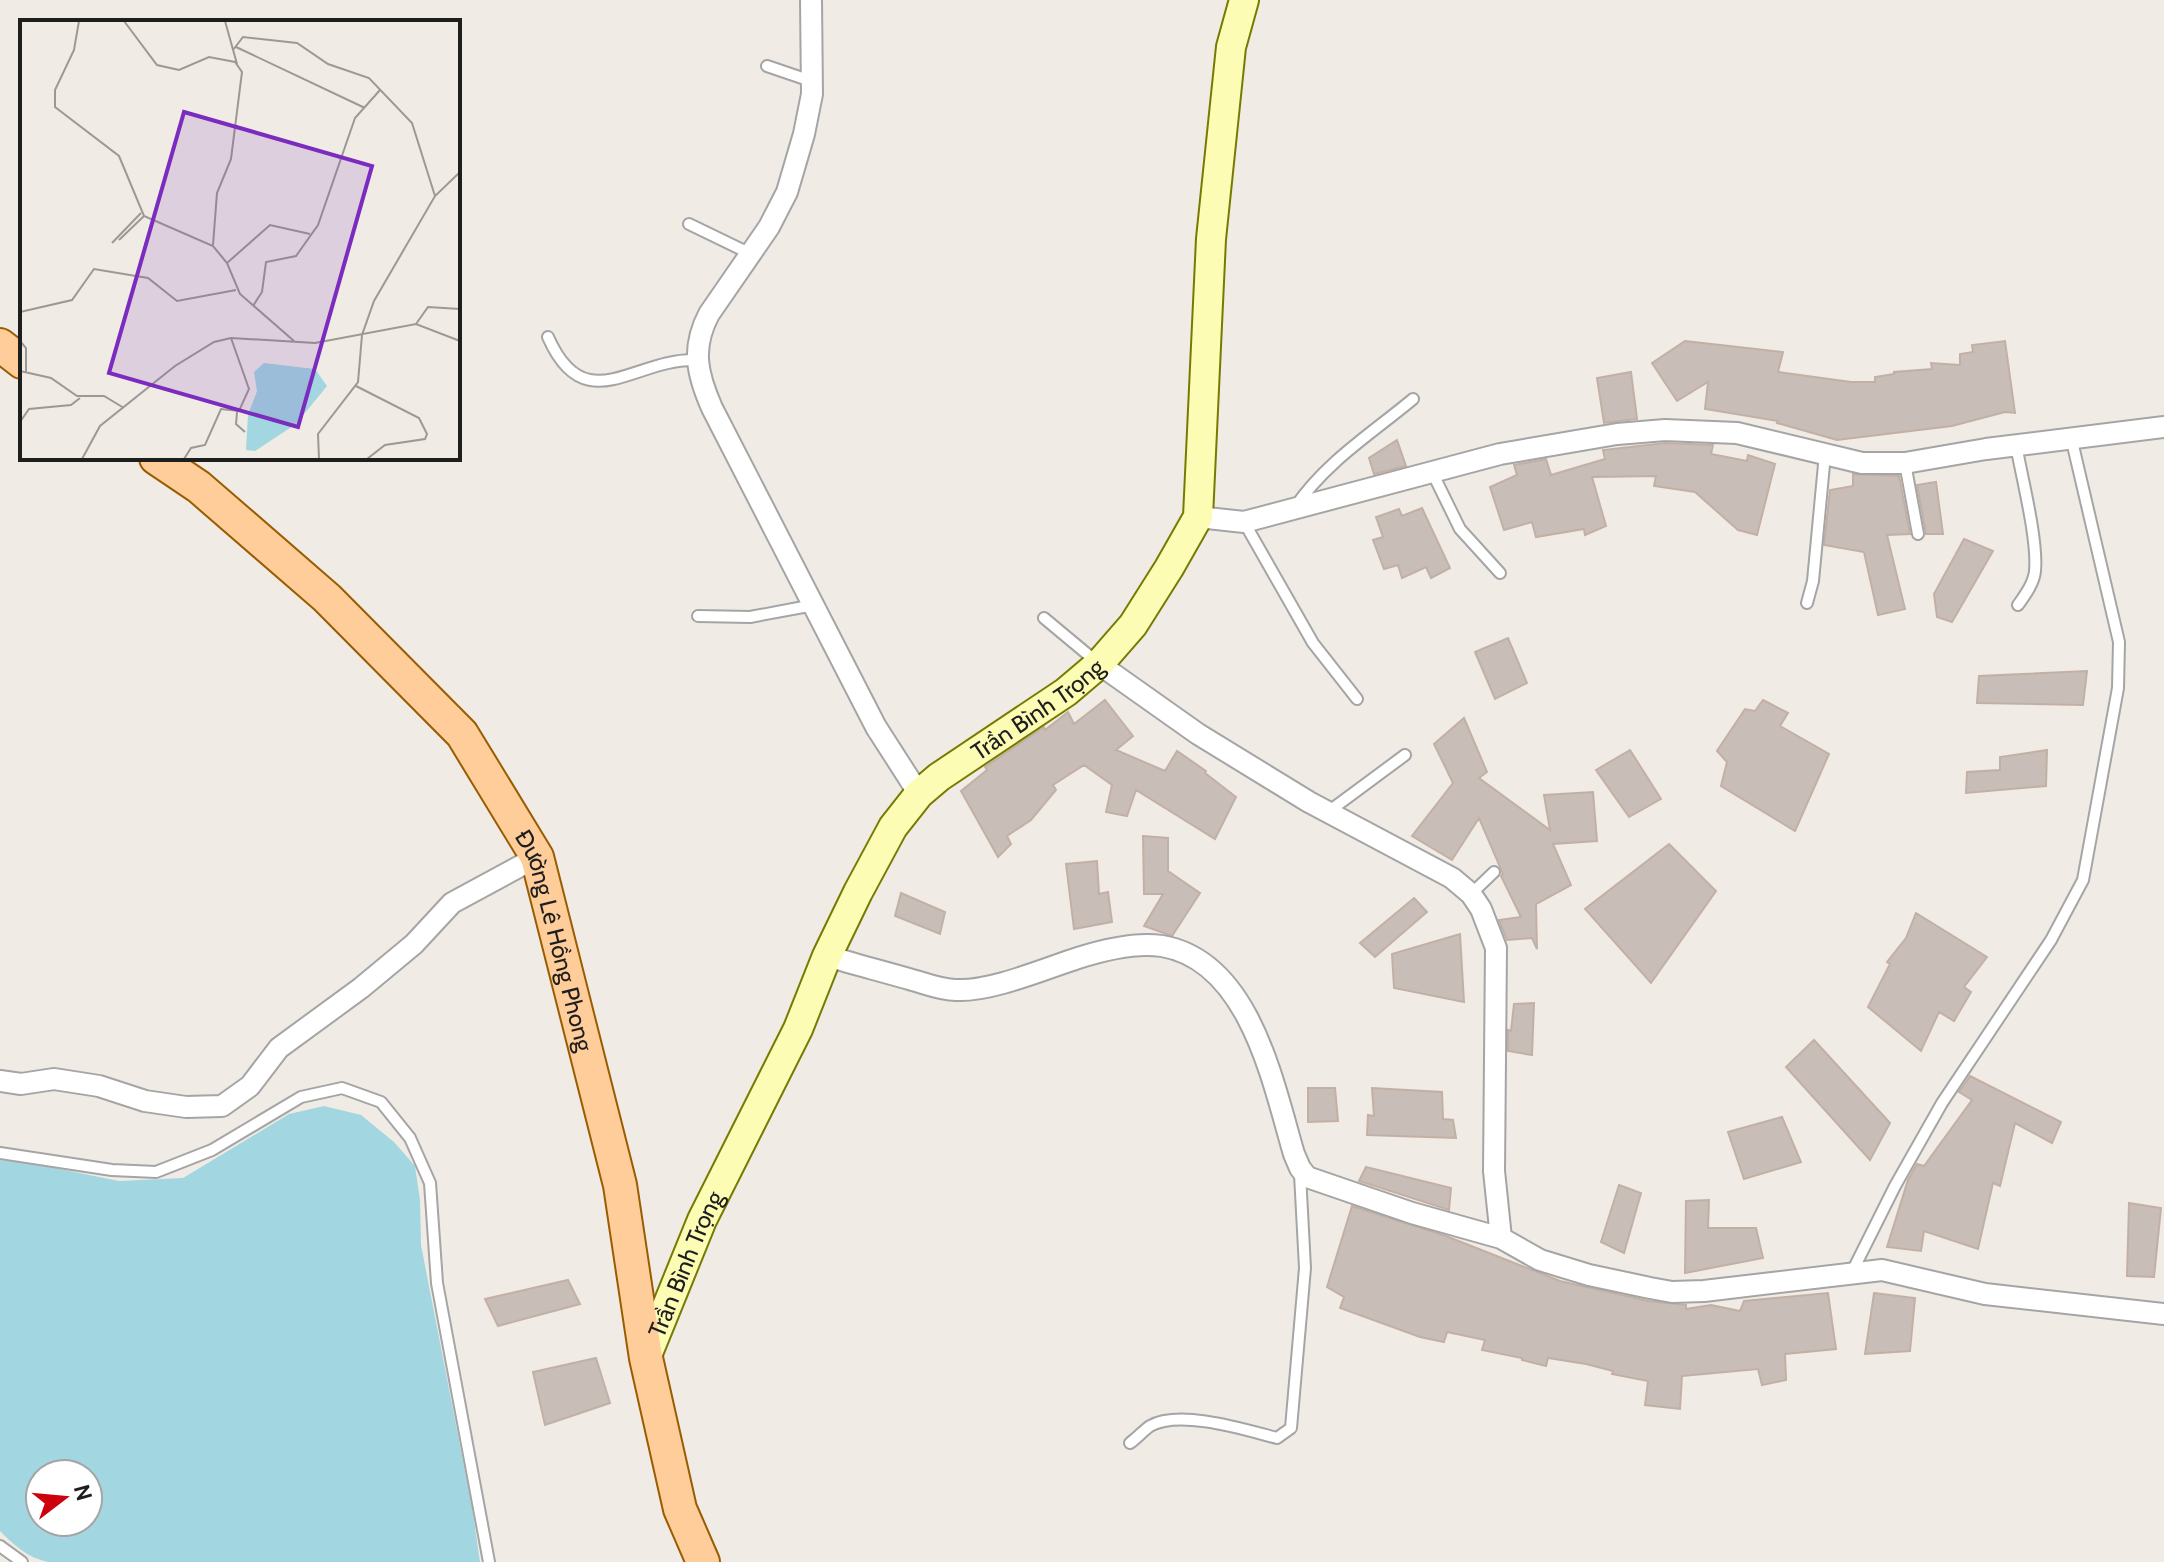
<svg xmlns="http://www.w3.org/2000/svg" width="2164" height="1562" font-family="Cabin,sans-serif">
	<rect width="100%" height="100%" fill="#f0ebe4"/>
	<path fill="#a2d6e0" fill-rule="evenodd" d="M324,1106L361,1115L394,1142L415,1166L420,1200L421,1245L472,1507L480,1562H48C28,1558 14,1545 0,1531V1160L30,1163L119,1181L183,1178L289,1114ZM40,1474H88V1522H40Z"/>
	<path fill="#c8bdb7" stroke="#c3b0a5" stroke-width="2" d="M1685,341L1783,352L1778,372L1851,382H1875V377L1894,374V372L1932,369L1931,363L1960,365V354L1973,352L1972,345L2005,341L2015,413L2005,412L1952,426L1837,440L1777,423L1778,421L1705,409L1708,382L1677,401L1652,363Z
		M1631,372L1637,419L1604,423L1597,378Z
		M1397,440L1406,466L1374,474L1369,458Z
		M1665,443L1713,445L1711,454L1747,461L1748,455L1775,464L1757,535L1738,530L1695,492L1654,486L1656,476L1592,477L1606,526L1585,535L1584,529L1536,537L1532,522L1504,530L1490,487L1517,475L1514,465L1546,459L1551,475L1605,459L1603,450Z
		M1853,474L1899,476L1910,534L1887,535L1905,609L1878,615L1864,552L1824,545L1830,490L1853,486Z
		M1936,482L1943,534H1926L1917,485Z
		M1422,508L1450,568L1431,578L1426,567L1402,578L1398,565L1384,569L1373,540L1383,537L1376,517L1399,509L1402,516Z
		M1964,539L1993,551L1952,622L1937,617L1934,594Z
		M1508,638L1527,683L1495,699L1475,652Z
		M2087,671L2083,705L1977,703L1979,676Z
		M1105,700L1133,736L1116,750L1165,771L1177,751L1206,771L1205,773L1236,797L1215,839L1136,790L1127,816L1106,812L1112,785L1084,765L1053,785L1056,790L1031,820L1007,836L1011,844L998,857L961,791L987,770L985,767L1044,727L1045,730L1068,712L1074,724Z
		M1763,700L1788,713L1780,726L1829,754L1795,831L1721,786L1727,762L1717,751L1745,709L1755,711Z
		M1464,718L1487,772L1479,778L1550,830L1544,795L1593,792L1597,841L1553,844L1571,885L1536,904L1537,949L1532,938L1507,940L1499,920L1521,917L1501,876L1503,874L1479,818L1452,860L1412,836L1453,783L1434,744Z
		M1630,750L1661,799L1629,817L1596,770Z
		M2047,750L2046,786L1966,793L1967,772L2000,770V757Z
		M1143,836L1168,838V871L1200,893L1172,936L1144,926L1163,894H1144Z
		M1669,844L1716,891L1651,983L1585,909Z
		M1097,861L1099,894L1108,892L1112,922L1074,929L1066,864Z
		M901,893L945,912L940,934L895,916Z
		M1414,898L1427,912L1375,957L1360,943Z
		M1916,913L1987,957L1964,987L1971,992L1954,1021L1939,1012L1921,1051L1868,1007L1890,964L1887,962L1906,938Z
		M1460,934L1464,1002L1394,988L1392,954Z
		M1534,1003L1532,1055L1508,1051V1030L1511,1031L1514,1004Z
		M1814,1040L1890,1123L1870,1160L1786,1067Z
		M1970,1076L2061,1122L2052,1143L2015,1123L2000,1186L1993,1183L1978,1249L1924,1231L1921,1251L1887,1247L1908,1180L1917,1164L1924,1166L1972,1100L1959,1092Z
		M1308,1088H1335L1338,1121L1308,1122Z
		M1372,1088L1442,1092L1443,1119L1453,1120L1456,1138L1367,1135L1368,1115L1374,1116Z
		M1782,1117L1801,1162L1744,1179L1728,1132Z
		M1366,1167L1451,1188L1449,1210L1359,1181Z
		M1619,1185L1641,1193L1624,1253L1601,1242Z
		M1709,1200L1708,1228H1756L1763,1258L1685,1273L1686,1201Z
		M2129,1203L2161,1208L2154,1277L2127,1276Z
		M1352,1206L1446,1236L1560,1281L1648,1301L1686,1305V1309L1711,1305L1740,1311L1744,1301L1828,1293L1836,1349L1785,1354L1786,1380L1762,1385L1758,1369L1682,1376L1680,1409L1645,1405L1648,1381L1612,1374L1613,1371L1586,1364L1548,1358L1546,1366L1522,1360V1358L1482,1350L1485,1340L1447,1332L1444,1342L1420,1337L1340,1308L1344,1297L1327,1287Z
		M568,1280L580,1304L498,1326L485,1299Z
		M1874,1293L1915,1298L1910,1351L1865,1354Z
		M596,1358L610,1403L545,1425L533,1372Z"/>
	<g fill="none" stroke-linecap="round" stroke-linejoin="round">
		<defs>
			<path id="lane" d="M767,66L811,81
				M689,224L751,254
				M548,337C585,421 634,358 696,360
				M2016,445C2022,478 2038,540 2035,571C2034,583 2025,595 2018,605
				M1905,463L1918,534
				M1432,472L1460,529L1500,573
				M1295,507C1327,461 1371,434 1413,399
				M1244,522L1313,643L1357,699
				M1807,603L1813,581L1825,454
				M698,616L750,617L814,605
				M1044,618L1098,663
				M1328,812L1405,755
				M1471,894L1494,872
				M0,1153L112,1170L156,1172L212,1150L301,1097L342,1088L381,1102L410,1138L430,1183L437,1283L489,1562
				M1851,1274L1895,1186L1942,1103L2051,940L2083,880L2118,688L2119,642L2071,437
				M1130,1443C1137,1438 1143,1431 1150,1426C1180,1409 1246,1430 1277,1438L1291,1428L1305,1268L1300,1174
				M0,1546L22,1562"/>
			<path id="street" d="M811,0L812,94L804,134L787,192L769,227L709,314C691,348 697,374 712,408L876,727L919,794
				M1198,517L1244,522L1500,454L1617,434L1665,430L1737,433L1862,463H1905L1986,449L2164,427
				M1099,664L1198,734L1309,802L1452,878L1471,894L1481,909L1496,948L1494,1171L1501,1238
				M827,956C854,964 881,971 909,979C924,983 940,990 956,990C990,992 1044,969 1078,958C1103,950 1135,942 1162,946C1250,961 1273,1083 1294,1154L1300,1168L1307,1177L1412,1213L1501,1238L1540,1260L1589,1275L1650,1288L1672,1292L1704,1291L1882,1270L1985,1294L2164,1314
				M0,1081L21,1084L54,1079L99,1086L145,1101L186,1107L222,1106L250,1086L279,1048L361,988L414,944L452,903L537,857"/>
			<g id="secondary">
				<path id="s1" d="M646,1358L702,1220L798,1029L827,956L858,892L893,827L919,794L939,777L1066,692L1099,664L1133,625L1169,568L1198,517L1211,239L1231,47L1244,0"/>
			</g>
			<g id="primary">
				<path d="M0,345L22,362"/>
				<path id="s2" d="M156,458L199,487L327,598L462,734L537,857L620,1185L646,1358L680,1509L703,1562"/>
			</g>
		</defs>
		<use href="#lane" stroke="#a5a5a5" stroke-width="14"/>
		<use href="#street" stroke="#a5a5a5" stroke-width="24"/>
		<use href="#secondary" stroke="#767b00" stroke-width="32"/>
		<use href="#primary" stroke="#995c00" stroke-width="36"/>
		<use href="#lane" stroke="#fff" stroke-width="10"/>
		<use href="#street" stroke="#fff" stroke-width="20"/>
		<use href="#secondary" stroke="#fdfcb5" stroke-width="28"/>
		<use href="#primary" stroke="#ffcd9a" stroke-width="32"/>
	</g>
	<g text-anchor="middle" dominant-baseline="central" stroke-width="6" stroke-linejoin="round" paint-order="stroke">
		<g font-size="24" fill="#1e1e1e" stroke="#fff">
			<text stroke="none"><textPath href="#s1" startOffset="774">Trần Bình Trọng</textPath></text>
			<text stroke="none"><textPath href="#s2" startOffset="642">Đường Lê Hồng Phong</textPath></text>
			<text stroke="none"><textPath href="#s1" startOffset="102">Trần Bình Trọng</textPath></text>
		</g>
	</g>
	<g transform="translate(20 20)">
		<rect width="440" height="440" fill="#f0ebe4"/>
		<path d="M244,343L295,349L307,366L276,404L235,431L226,430L228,395L237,371L234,352Z" fill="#a2d6e0"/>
		<path fill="none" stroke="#9c9995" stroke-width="2" d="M59,1L54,30L35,70V87L99,136L124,196L193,226L207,243L220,274L274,321M104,1L137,45L159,50L189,37L215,42L222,52L211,139L197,173L193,225M205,1L217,44M216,27L345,88M213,30L223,17L277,23L308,44L349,58L392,103L415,176M99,220L124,196M92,223L121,193M207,243L250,205L290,214M233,286L242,272L246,242L276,236L298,205L335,98L360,70M0,292L52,280L74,249L128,258L157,281L216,270M396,304L408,287L440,289M0,321L6,328V353M0,351L31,358L57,376H84L104,388M336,366L399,398L407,414L405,419L365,425L347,439M217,392L216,404L225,412M0,402L9,389L51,385L60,378M62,439L80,406L155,346L194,322L211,318L295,323L396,304L440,321M164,439L171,428L185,425L201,389L219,391L229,369L211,318M299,439L298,414L338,362L342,315L354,281L415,176L440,152"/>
		<path fill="#7b2cbf" fill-opacity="0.15" stroke="#7b2cbf" stroke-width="4" d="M164,92L352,146L278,407L89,353Z"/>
		<rect width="440" height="440" fill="none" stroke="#1e1e1e" stroke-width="4"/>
	</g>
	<g transform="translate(64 1498) rotate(74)"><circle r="38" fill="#ffffff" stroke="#a5a5a5" stroke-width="2"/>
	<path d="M0-6L14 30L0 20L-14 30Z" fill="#cd000e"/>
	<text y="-12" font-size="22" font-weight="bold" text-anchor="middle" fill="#1e1e1e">N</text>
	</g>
</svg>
